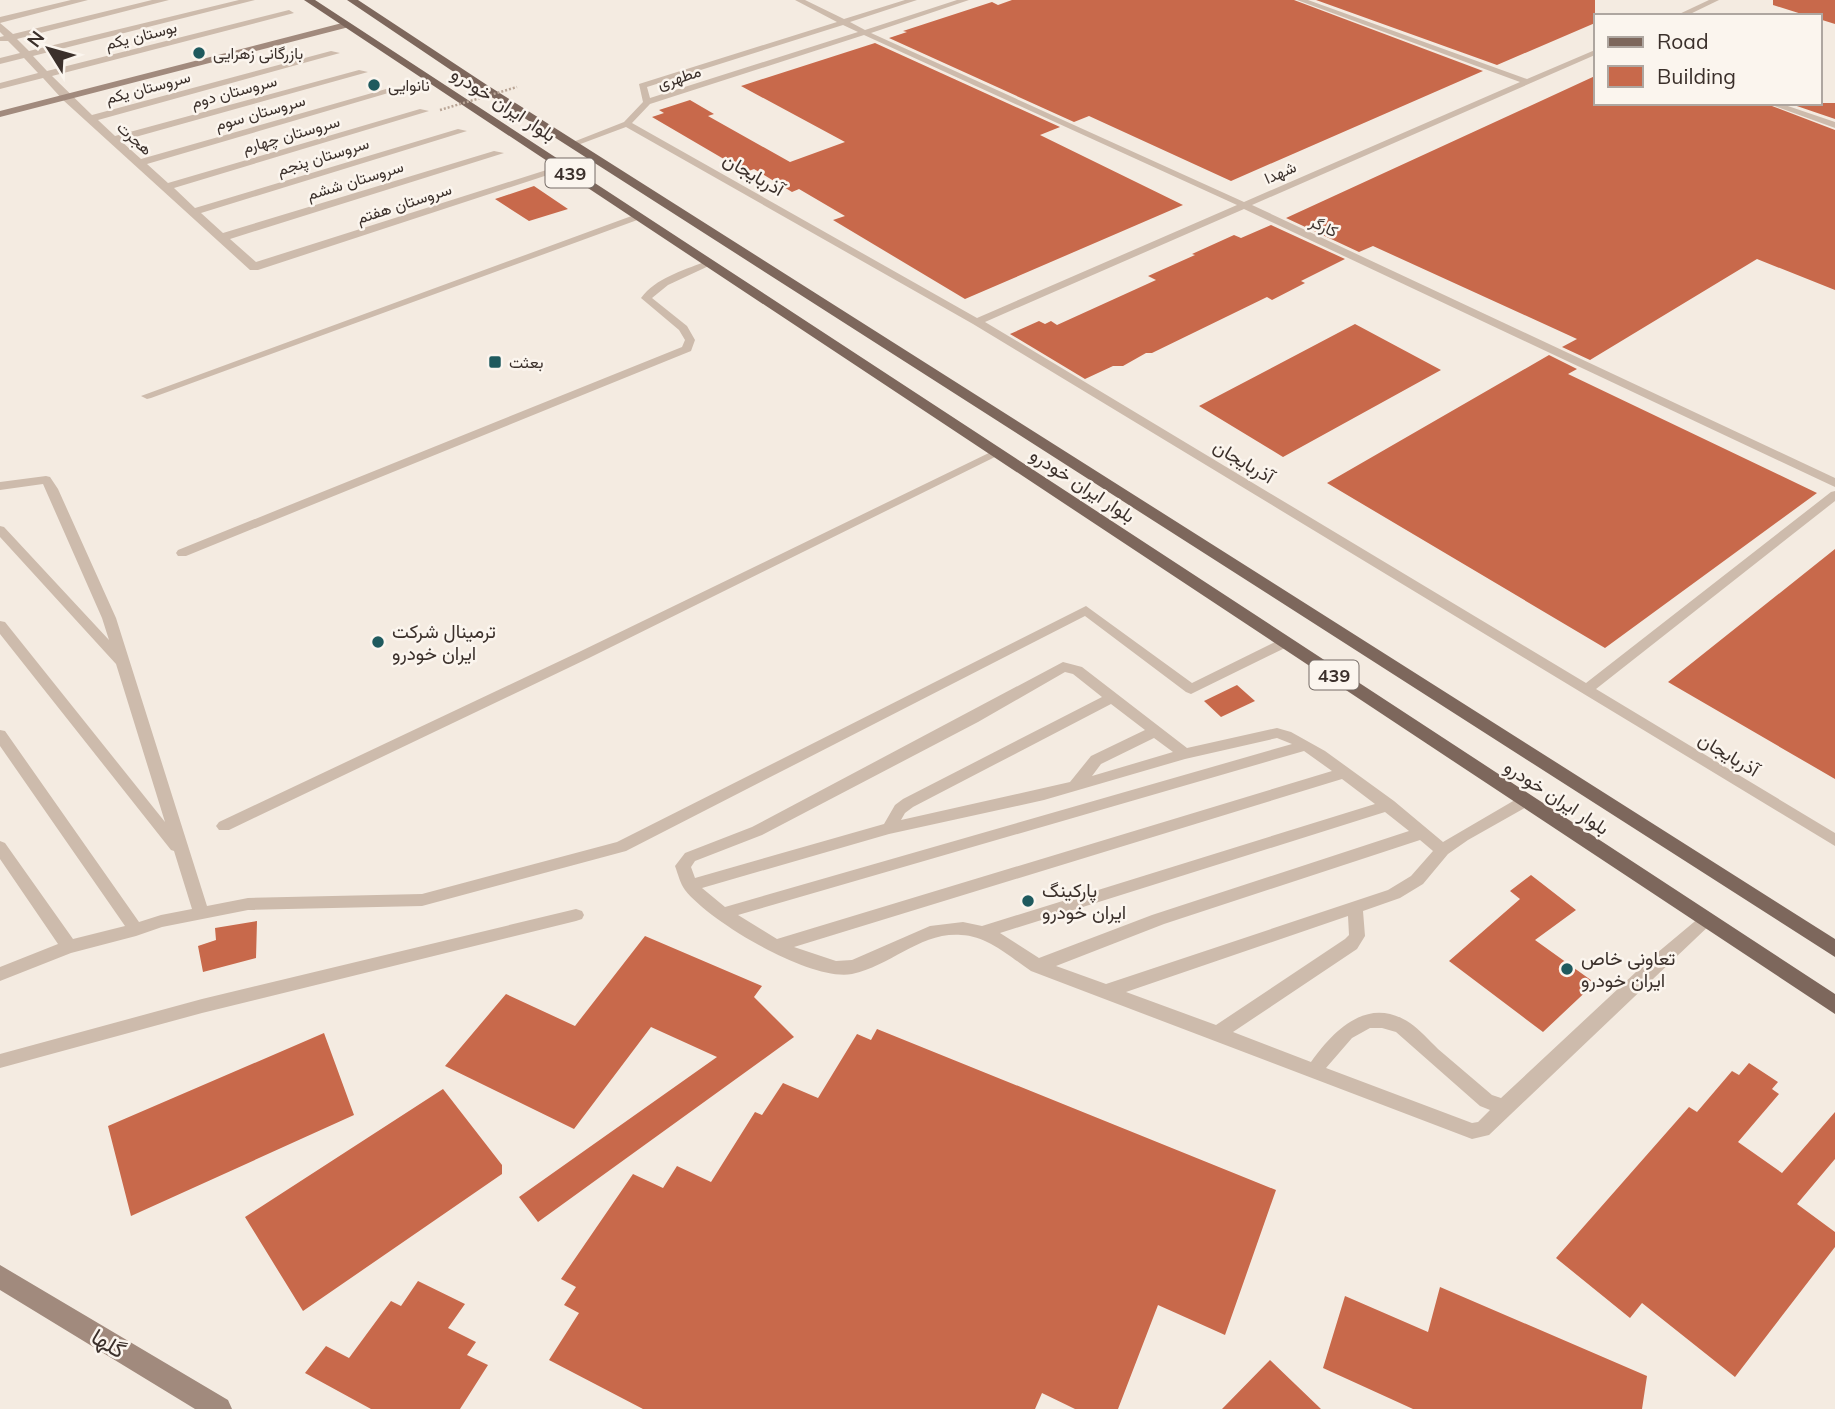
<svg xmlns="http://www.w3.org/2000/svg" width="1835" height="1409" font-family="Mulish,Vazirmatn,sans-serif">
	<rect width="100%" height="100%" fill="#f4ebe1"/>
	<path fill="#c8694b" d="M1012,0H1294L1483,71L1231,181L1089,116L1074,122L889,38L907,32L903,31L992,2L998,5Z
		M1316,0H1595V23L1497,65Z
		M1773,0H1835V24L1819,19V16H1808L1773,5Z
		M875,43L1060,127L1040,135L1183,205L965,299L833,220L845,216L799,189L792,192L754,169L746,172L652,117L664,113L659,110L690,100L714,114L708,116L790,162L845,142L741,86Z
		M1595,76V103H1764L1835,130V290L1757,259L1590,360L1562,347L1577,339L1373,246L1359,252L1286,218Z
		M1788,103H1835V119Z
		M534,186L568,209L529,221L495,199Z
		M1271,225L1345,259L1301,281L1305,283L1272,300L1267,297L1152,353H1146L1123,366H1113L1085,379L1010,334L1039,321L1045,324L1051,321L1057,325L1156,280L1148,276L1195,255L1192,254L1234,235L1241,238Z
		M1355,324L1441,370L1283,457L1199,406Z
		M1549,355L1577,369L1568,374L1817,493L1605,648L1327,483Z
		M1835,549V779L1668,682Z
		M1237,685L1255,701L1221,717L1204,701Z
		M1531,875L1576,910L1535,940L1595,983L1543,1032L1449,961L1520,899L1510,891Z
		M257,921L256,958L203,972L198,946L216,940L215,928Z
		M645,936L762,986L754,997L794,1037L538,1222L519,1197L717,1057L651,1027L574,1129L445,1066L506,994L575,1026Z
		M877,1029L1276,1190L1225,1335L1158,1305L1118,1409H1075L1042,1393L1035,1409H643L549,1360L579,1313L564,1305L576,1287L561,1279L633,1174L663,1188L677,1166L711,1182L755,1112L762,1115L783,1083L818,1098L857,1034L871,1040Z
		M324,1033L354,1115L131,1216L108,1126Z
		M1749,1063L1778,1082L1772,1089L1779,1094L1738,1142L1782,1173L1835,1112V1159L1797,1204L1835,1232V1247L1735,1377L1642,1303L1630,1318L1556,1258L1689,1107L1697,1112L1732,1071L1739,1075Z
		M443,1089L502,1165V1174L303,1311L245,1217Z
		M418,1281L465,1304L448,1328L476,1342L467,1355L488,1365L460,1409H371L305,1373L326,1346L349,1358L391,1301L401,1306Z
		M1440,1287L1647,1376L1642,1409H1413L1323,1368L1345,1296L1428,1332Z
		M1270,1360L1321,1409H1222Z"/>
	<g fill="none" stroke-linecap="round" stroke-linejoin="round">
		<path fill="#cdbbac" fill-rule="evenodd" d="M795,0H805L844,19L905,0H917L850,22L865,30L957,0H969L871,33L1244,202L1520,82L1297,0H1308L1527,79L1595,50V55L1252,205L1835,478V487L1244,209L985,322L1586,683L1831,492L1835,491V501L1596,689L1835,833V846L973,324L626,127L575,146L568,144L624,122L643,102L639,84L837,22ZM843,25L858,32L650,98L647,87ZM864,35L1237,205L977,318L632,123L650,104Z
			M1709,0H1719L1686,16H1675Z
			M1766,103H1779L1835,122V128Z
			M637,214L642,217L640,219L151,398L147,399L141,396Z
			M704,262L713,264L668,285L652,298L687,326L695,340L691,351L186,556H178L176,553L178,550L682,347L685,340L679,330L641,298C656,278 682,271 704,262Z
			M995,450L1001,453L999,455L589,658L229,830H219L216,826L219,822L579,652Z
			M46,476L50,477L58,489L116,618L207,906L248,898L422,894L617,842L1086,606L1192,683L1279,640H1289L1291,643L1289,646L1191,694L1186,692L1085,616L626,851L422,906L248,910L162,927L136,936L71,953L0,981V967L58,944L0,859V841L5,843L73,939L125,926L0,746V730L5,731L139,922L161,915L192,909L174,851L171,850L0,634V621L5,622L165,822L116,664L0,537V526L4,527L109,640L102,618L43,484L0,490V482Z
			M1063,662L1082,667L1187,748L1277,728L1291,732L1325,751L1394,801L1443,842L1520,797H1530L1532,801L1530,805L1468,840L1448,854L1423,884L1400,898L1363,911L1365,936L1357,949L1233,1032L1311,1062C1334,1030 1368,995 1410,1023C1420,1030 1429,1040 1438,1049C1456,1064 1474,1080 1492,1095L1501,1098L1651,958L1700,917L1706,915L1712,917L1714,921L1489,1135L1472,1139L1031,971C1010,957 988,936 961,935C920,932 891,966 852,974C811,982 710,922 685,890C680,883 678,874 675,866L685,853L752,827ZM1065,672L1073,674L1102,697L903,799L895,805L884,824L695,878L691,867L695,861L762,835L978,722ZM1111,704L1145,730L1091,756L1070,782L901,820L905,813L913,807ZM1154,738L1173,752L1092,776L1101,764ZM1277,738L1292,744L725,907L702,888L889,834L1044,800L1185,759ZM1304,751L1332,771L777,939L738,915ZM1342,779L1375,804L982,926L963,922L930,926L852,960L836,961L794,947ZM1385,812L1409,831L1152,915L1039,958L1000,933ZM1420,840L1433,851L1411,876L1388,890L1106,984L1056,966L1164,924ZM1348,916L1349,935L1345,939L1216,1025L1126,992ZM1370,1028H1382L1396,1032L1480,1106L1490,1110L1478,1122L1472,1123L1326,1068L1352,1038Z
			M576,909L582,911L584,915L582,919L576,921L202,1013L0,1068V1054L202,999Z"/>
		<path fill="#cdbbac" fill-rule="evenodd" d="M71,0H88L0,23V17Z
			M152,0H169L17,39L29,51L239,0H255L33,56L47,71L289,10L294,13L52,76L92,115L331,51L340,53L98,120L115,136L359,70L368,72L121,141L141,159L386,89L395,91L147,164L168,183L420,109L429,111L174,188L195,208L458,129L467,131L201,213L223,233L494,151L504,153L230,239L256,262L559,166L569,168L258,270H250L63,100L43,78L0,89V83L38,73L24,58L0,64V58L20,53L8,41H0V37L4,36L0,32V23L13,34Z"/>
		<path fill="#a18a7d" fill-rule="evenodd" d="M346,22L351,25L349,27L0,117V111Z
			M0,1265L228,1400L232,1409H195L0,1290Z"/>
		<path fill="#7d675c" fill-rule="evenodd" d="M304,0H315L1835,994V1014Z
			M347,0H358L487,85L1835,939V957L479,89Z"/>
		<path stroke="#b9a596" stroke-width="2.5" stroke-dasharray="2 2" stroke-linecap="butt" d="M440,110L517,87"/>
	</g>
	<g fill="#1f5a5e" stroke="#fbf5ee" stroke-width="2.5">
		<circle cx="199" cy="53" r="7"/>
		<circle cx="374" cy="85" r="7"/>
		<rect x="488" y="355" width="14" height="14" rx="3.5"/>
		<circle cx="378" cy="642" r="7"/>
		<circle cx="1028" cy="901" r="7"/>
		<circle cx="1567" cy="969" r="7"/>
	</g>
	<g text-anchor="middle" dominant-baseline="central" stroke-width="5" stroke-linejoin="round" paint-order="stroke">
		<g font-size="16" fill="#3b302b" stroke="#fbf5ee">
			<text transform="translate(141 35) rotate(-14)">بوستان یکم</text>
			<text transform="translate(679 77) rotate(-18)">مطهری</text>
			<text transform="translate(148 87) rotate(-15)">سروستان یکم</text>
			<text transform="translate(234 91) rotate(-15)">سروستان دوم</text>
			<text transform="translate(260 112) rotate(-16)">سروستان سوم</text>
			<text transform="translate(291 134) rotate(-16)">سروستان چهارم</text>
			<text transform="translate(135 138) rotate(42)">هجرت</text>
			<text transform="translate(323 156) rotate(-17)">سروستان پنجم</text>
			<text transform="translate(1280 172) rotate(-24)">شهدا</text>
			<text transform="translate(355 180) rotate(-17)">سروستان ششم</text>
			<text transform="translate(404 203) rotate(-18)">سروستان هفتم</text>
			<text transform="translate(1324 226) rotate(25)">کارگر</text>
		</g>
		<g font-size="16" fill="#3b302b" stroke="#fbf5ee" text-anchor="start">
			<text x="213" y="53">بازرگانی زهرایی</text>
			<text x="388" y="85">نانوایی</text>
			<text x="509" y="362">بعثت</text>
		</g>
		<g fill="#fbf5ee" stroke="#756b66" stroke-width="2">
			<rect x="545.5" y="158.5" width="49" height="29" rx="5"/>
			<rect x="1309.5" y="660.5" width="49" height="29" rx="5"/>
		</g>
		<g font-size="18" font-weight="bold" fill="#3b302b">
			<text x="570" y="173">439</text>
			<text x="1334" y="675">439</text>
		</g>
		<g font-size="19" fill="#3b302b" stroke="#fbf5ee">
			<text transform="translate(504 104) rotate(33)">بلوار ایران خودرو</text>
			<text transform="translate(754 174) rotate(30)">آذربایجان</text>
			<text transform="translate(1244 461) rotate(31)">آذربایجان</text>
			<text transform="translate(1083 485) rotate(33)">بلوار ایران خودرو</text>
			<text transform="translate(1729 754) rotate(31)">آذربایجان</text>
			<text transform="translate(1557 797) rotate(33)">بلوار ایران خودرو</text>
		</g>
		<g font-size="19" fill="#3b302b" stroke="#fbf5ee" text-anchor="start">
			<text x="392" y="631">ترمینال شرکت<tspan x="392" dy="22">ایران خودرو</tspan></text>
			<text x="1042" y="890">پارکینگ<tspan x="1042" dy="22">ایران خودرو</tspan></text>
			<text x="1581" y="958">تعاونی خاص<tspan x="1581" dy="22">ایران خودرو</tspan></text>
		</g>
		<g font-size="23" fill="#3b302b" stroke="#fbf5ee">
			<text transform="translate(109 1343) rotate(31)">گلها</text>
		</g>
	</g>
	<rect x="1594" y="14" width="228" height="91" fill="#fbf5ee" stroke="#aea6a0" stroke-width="2"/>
	<rect x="1608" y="37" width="35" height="10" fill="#7d675c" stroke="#aea6a0" stroke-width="2"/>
	<text x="1657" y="49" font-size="21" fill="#3b302b">Road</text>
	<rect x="1608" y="66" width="35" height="21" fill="#c8694b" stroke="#aea6a0" stroke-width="2"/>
	<text x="1657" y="84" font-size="21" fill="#3b302b">Building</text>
	<g transform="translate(49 49) rotate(307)" stroke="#fbf5ee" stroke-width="5" paint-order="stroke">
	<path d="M0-5L12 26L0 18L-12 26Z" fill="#3b302b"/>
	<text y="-10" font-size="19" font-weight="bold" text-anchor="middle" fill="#3b302b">N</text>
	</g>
</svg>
